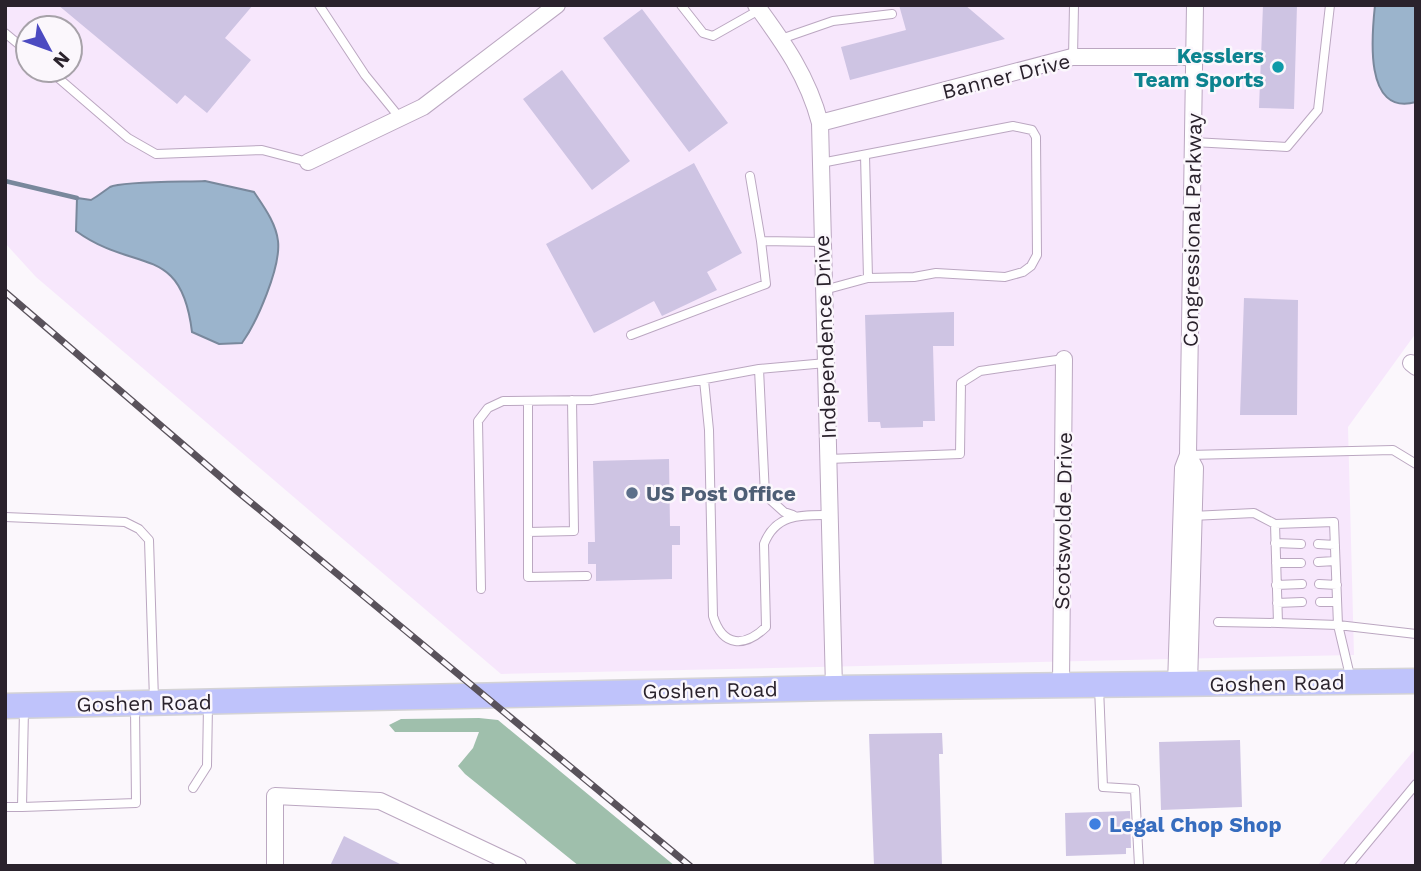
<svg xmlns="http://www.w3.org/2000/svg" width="1421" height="871" font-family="'Work Sans',sans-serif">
	<rect width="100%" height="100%" fill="#fbf7fc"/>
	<path fill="#f7e7fc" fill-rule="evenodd" d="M5,5H1416V333L1348,427L1354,655L501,674L36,277L5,243ZM28,28H70V70H28Z
		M1416,748V866H1317Z"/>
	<path fill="#9fbfac" d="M479,718L498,720L675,866H579L465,774L458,766L473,748L479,732H395L389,725L401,719Z"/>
	<path fill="#9bb4cc" stroke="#79889c" stroke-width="2" d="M1375,5H1416V102C1363,117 1372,33 1375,5Z
		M205,181L254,192C264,207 276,223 278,241C281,267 257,322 242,343L219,344L192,332C181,242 135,274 76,231L77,198L91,200C98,196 104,191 110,187C122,181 187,182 205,181Z"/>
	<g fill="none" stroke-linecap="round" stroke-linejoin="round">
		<path stroke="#79889c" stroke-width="4.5" d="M5,181L77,198"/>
	</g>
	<path fill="#cec4e3" d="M58,5H253L225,38L251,60L207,113L185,95L177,104Z
		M899,5H965L1005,39L850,80L841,47L906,30Z
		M1263,5H1297L1294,109L1259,108Z
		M642,9L728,123L689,152L603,38Z
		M562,70L630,161L592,190L523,99Z
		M694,163L742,253L707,272L717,290L662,316L654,301L594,333L546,244Z
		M1244,298L1298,300L1297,415H1240Z
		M954,312V346H933L935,421H923V427L881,428L880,422H868L865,315Z
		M669,459L670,526H680V545H672V579L596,581V564H588V542H595L593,461Z
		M942,733L943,754H939L942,866H874L869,734Z
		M1240,740L1242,807L1161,810L1159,742Z
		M1130,811L1131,848H1126V854L1066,856L1065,813Z
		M344,836L404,866H330Z"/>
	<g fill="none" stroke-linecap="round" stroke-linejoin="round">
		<defs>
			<path id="lane" d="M319,5L365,75L400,118
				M681,5L703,33L713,36L759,10
				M5,33L28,52
				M781,39L833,21L892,14
				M1073,57L1074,5
				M49,70L128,138L156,154L262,150L308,162
				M1193,142L1287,147L1318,110L1330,5
				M865,155L868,278
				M821,163L1013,126L1032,130L1036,137L1037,255L1031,266L1023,272L1005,277L936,273L914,277L868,278L824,290
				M750,176L761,241L822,242
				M631,335L766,284L761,241
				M759,369L765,495L784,512L793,515
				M704,380L709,430L713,616C723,648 745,647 766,627L764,544C776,513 802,515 830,515
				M528,401V577L587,576
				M1188,455L1393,450L1416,464
				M828,459L960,454L961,383L980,371L1064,359
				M1192,516L1254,513L1275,524L1278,623L1338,625L1351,680
				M5,517L125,522L139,529L149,540L154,700
				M1275,524L1334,522L1338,625L1416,634
				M528,532L574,531L572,400
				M1275,543L1301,544
				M1318,544L1335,545
				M1318,562L1335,561
				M1276,563H1301
				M1319,584L1337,585
				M1276,585L1302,584
				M481,589L478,421L488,408L503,401L592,400L759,369L826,363
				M1320,602H1337
				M1277,603L1302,602
				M1218,622L1278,623
				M1099,687L1103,787L1135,789L1139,866
				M193,788L207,766L208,705
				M5,807H22L24,709
				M22,807L136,803L135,707
				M1348,866L1416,784"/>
			<path id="street" d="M756,5C784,43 808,77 820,123L834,688
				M820,123L1072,57H1195
				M308,162L423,107L557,5
				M1411,363L1416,367
				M1188,455L1195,468L1189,685
				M1061,684L1064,359
				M1176,685L1183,468L1188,455L1195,5
				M275,866V796L380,801L518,866"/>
			<path id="primary" d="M5,706L834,688L1416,681"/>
		</defs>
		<use href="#lane" stroke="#bba7c1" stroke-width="10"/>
		<use href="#street" stroke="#bba7c1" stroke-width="18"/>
		<use href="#primary" stroke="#d4d3d5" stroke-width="27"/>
		<use href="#lane" stroke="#fff" stroke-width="8"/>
		<use href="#street" stroke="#fff" stroke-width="16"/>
		<use href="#primary" stroke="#bfc3fb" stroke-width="24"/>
		<defs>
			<path id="rail" d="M5,292L237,491L690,866"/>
		</defs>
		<use href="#rail" stroke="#59525b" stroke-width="7"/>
		<use href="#rail" stroke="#fbf7fc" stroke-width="4.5" stroke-dasharray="13" stroke-linecap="butt"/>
	</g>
	<circle fill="#0f9aa8" stroke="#fbf7fc" stroke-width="2.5" cx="1278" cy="67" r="7"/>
	<circle fill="#5c6f8a" stroke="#fbf7fc" stroke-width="2.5" cx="632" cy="493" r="7"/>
	<circle fill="#3f7fe0" stroke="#fbf7fc" stroke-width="2.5" cx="1095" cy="824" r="7"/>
	<g text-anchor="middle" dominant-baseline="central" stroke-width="5" stroke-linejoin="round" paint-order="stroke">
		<g font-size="21" font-weight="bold" fill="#0d838f" stroke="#fbf7fc" text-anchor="end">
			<text x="1264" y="55">Kesslers<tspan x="1264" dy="24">Team Sports</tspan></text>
		</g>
		<g font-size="21" fill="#2a222c" stroke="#fbf7fc">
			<text transform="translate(1006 76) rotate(-14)">Banner Drive</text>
			<text transform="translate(1192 230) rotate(-89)">Congressional Parkway</text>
			<text transform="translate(825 337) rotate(-92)">Independence Drive</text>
			<text transform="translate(1063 521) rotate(-89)">Scotswolde Drive</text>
			<text transform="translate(1277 683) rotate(-1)">Goshen Road</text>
			<text transform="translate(710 690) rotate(-1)">Goshen Road</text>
			<text transform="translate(144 703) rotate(-1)">Goshen Road</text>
		</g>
		<g font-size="21" font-weight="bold" fill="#4e5e75" stroke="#fbf7fc" text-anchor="start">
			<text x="646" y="493">US Post Office</text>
		</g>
		<g font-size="21" font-weight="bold" fill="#366cbe" stroke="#fbf7fc" text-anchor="start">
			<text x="1109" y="824">Legal Chop Shop</text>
		</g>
	</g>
	<rect width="1421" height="871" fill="none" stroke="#2a222c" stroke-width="14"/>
	<g transform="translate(49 49) rotate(131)"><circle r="33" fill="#fbf7fc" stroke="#a7a2a9" stroke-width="2"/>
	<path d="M0-5L12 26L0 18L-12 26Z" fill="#4c4ac1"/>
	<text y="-10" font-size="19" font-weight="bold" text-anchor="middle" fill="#2a222c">N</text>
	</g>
</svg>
